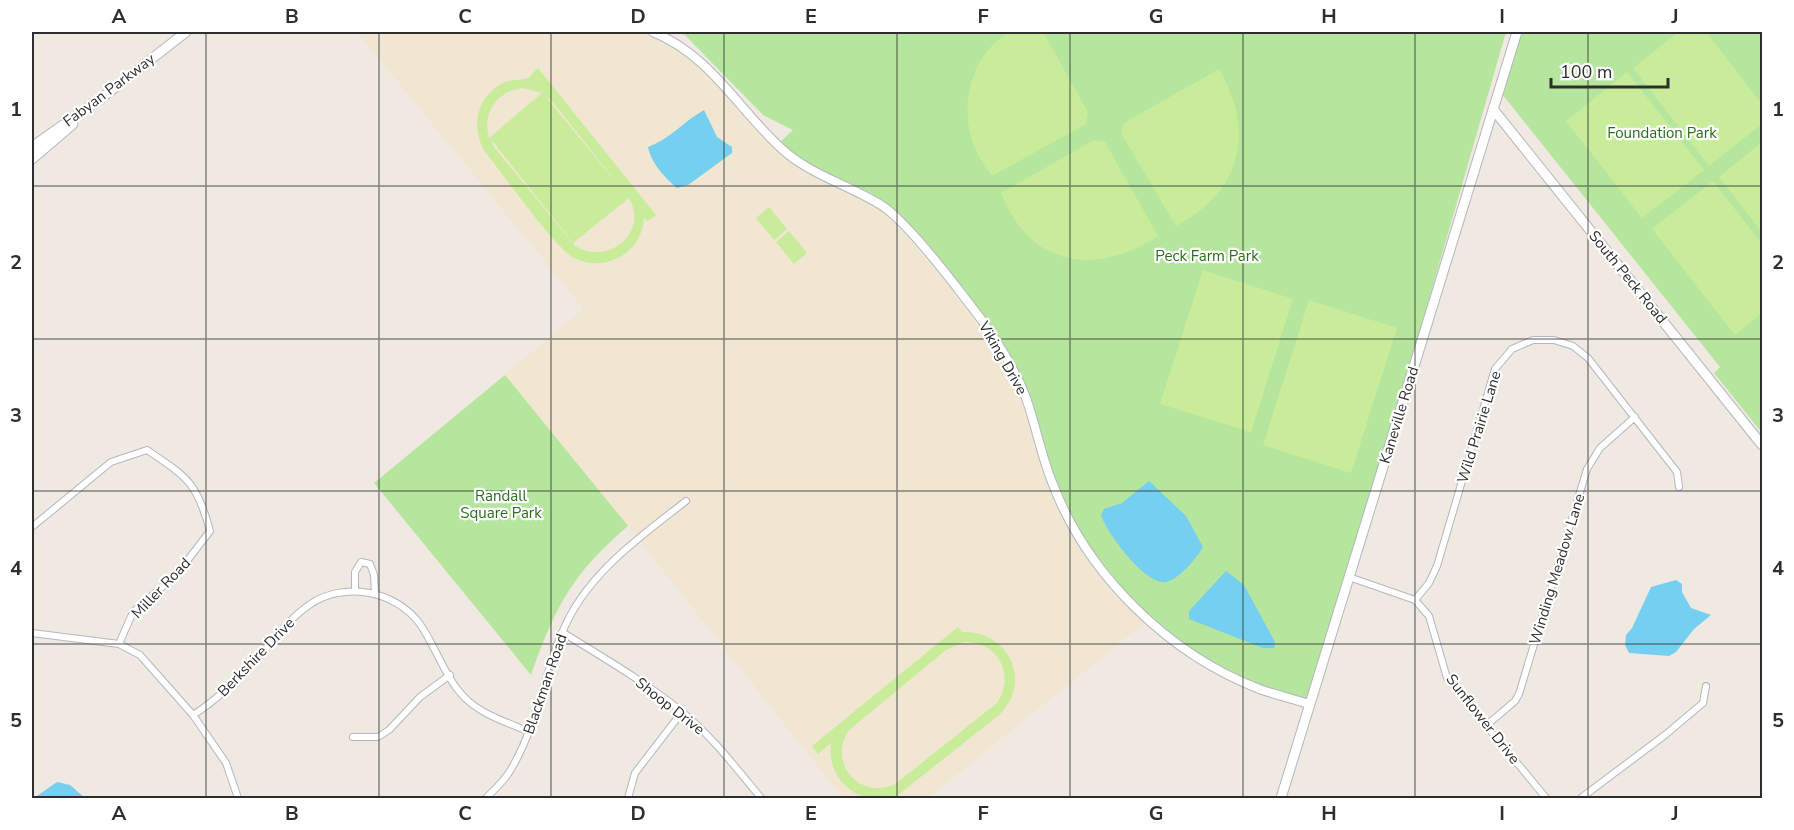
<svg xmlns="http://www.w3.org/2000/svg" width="1794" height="830" font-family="'Nunito Sans',sans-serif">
	<rect width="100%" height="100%" fill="#efe9e1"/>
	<path fill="#f0e6d1" d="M357,32H645L677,46L709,73L776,151L884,211L958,295L991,338L1013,378L1051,489L1070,529L1089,559L1144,623L928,798H843L642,544L505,375L584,309Z"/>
	<path fill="#b6e59e" d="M672,32H1506L1349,577L1309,704L1218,669L1148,620L1091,556L1051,482L1026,397L994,337L891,213L777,145L793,130L763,115L685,35Z
		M1521,32H1762V433L1714,373L1720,367L1502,94Z
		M505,375L628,526C571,575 556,606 531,675L374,483Z"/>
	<path fill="#c9ec9a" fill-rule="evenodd" d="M1009,32H1043L1088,112L1086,124L992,176C986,168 979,159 975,148C958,107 970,56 1009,32Z
		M1679,32H1706L1762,104V124L1709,166L1633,68Z
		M538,68L656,215L648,221L644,218C643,235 634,250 618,258C604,265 588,265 574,258C553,246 504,175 486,153C470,129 476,98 501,84C509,79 524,80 528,78C531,76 535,70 538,68ZM523,88L542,93L489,138C482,112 497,91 523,88ZM546,97L552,101L628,197ZM490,138L573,243L629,198C649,234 607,266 575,246L494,147Z
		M1219,69C1256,132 1241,192 1176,226L1121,133L1124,123Z
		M1627,72L1704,170L1642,218L1566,121Z
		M1094,140L1105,142L1158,236C1095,277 1030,267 1001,193Z
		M1762,142V232L1719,177Z
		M1713,181L1762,244V313L1735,335L1652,229Z
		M769,207L787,229L774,240L756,218Z
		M789,231L807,253L794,264L776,242Z
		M1203,270L1293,299L1251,432L1160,404Z
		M1309,300L1397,328L1351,473L1263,445Z
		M958,627L962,632C1009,630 1033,682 999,715L898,795C862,809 826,782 831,743L818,754L812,746ZM964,642C998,641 1016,675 997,703L894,785C857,799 828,762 849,730L946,650Z"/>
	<path fill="#75cff0" d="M704,110L717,137L732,147V153L688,185L677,188C665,178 651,163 648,147C670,139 684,121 704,110Z
		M1149,481L1186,516L1203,547C1197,558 1178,580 1166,582C1146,586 1106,532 1101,515L1104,509L1122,503Z
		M1226,571L1244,585L1275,642L1274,648H1263L1189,619V611Z
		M1676,580L1682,584V592L1691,608L1711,615L1694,629L1676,652L1669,656L1629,653L1625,645L1626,635L1632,628L1651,587Z
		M57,782L70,785L85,798H34Z"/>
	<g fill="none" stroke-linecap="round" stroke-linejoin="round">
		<defs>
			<path id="minor" d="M32,527L111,462L147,450C187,477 197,482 210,531L177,574L133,612L119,644
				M1349,577L1415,600L1429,616L1447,678L1546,798
				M355,590V572L361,562L370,564L374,575L375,594
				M1415,600L1429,583L1437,566L1495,369L1512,349L1533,340H1554L1573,346L1588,358L1677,472L1679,487
				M562,632C602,657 644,681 681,711C712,736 736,768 761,798
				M32,633L119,644L140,655L193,715L226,763L238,798
				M193,715C217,700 238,679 258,658C274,639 288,620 309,605C343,581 395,590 420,624C436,647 445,678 465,698C482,715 509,723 530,732
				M1487,725L1515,701L1519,694L1587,469L1600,448L1635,417
				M353,737H378L389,730L420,697L450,675
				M486,798C494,790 504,781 510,771C536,728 543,679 562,633C585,575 639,538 686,501
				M628,798L635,773L682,712
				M1581,798L1665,735L1703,703L1706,686"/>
			<path id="tertiary" d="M653,32C710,55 738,109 782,149C810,175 852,186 884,207C908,224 949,277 968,302C991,331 1013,363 1026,398C1036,426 1041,455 1052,482C1087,575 1169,655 1262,690C1277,695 1293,699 1309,704"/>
			<path id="secondary" d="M1493,109L1762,445
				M32,147L104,96L186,32
				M32,159L73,124
				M1281,798L1517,32"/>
		</defs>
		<use href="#minor" stroke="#b4b7c1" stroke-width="8"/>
		<use href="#tertiary" stroke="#b4b7c1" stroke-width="10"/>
		<use href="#secondary" stroke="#b4b7c1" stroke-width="11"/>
		<use href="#minor" stroke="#fff" stroke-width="6"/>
		<use href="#tertiary" stroke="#fff" stroke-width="8"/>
		<use href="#secondary" stroke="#fff" stroke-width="9"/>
	</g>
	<path fill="none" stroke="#2e2e2e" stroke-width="1.5" stroke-opacity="0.55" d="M206,32V798M379,32V798M551,32V798M724,32V798M897,32V798M1070,32V798M1243,32V798M1415,32V798M1588,32V798M32,186H1762M32,339H1762M32,491H1762M32,644H1762"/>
	<g text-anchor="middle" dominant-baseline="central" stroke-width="4.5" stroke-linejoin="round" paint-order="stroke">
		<g font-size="15" fill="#2e2e2e" stroke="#fff">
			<text transform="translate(109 90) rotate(-37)">Fabyan Parkway</text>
			<text transform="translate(1628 277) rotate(51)">South Peck Road</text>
			<text transform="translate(1003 358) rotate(60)">Viking Drive</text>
			<text transform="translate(1399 415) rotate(-73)">Kaneville Road</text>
			<text transform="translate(1479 427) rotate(-73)">Wild Prairie Lane</text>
			<text transform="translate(1557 569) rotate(-73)">Winding Meadow Lane</text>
			<text transform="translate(161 588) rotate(-46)">Miller Road</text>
			<text transform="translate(256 657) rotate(-46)">Berkshire Drive</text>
			<text transform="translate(545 684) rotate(-71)">Blackman Road</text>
			<text transform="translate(670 706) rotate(38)">Shoop Drive</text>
			<text transform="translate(1483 719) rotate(52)">Sunflower Drive</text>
		</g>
		<g font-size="15" fill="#2c6e1b" stroke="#fff">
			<text x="1662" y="133">Foundation Park</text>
			<text x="1207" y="256">Peck Farm Park</text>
			<text x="501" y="496">Randall<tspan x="501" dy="17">Square Park</tspan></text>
		</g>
	</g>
	<rect width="1794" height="830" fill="none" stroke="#ffffff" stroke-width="66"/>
	<path d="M1551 78v9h117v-9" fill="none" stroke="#2e2e2e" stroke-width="3"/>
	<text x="1560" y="78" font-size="18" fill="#2e2e2e" stroke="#ffffff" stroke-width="4.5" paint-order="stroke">100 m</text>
	<rect x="33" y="33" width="1728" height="764" fill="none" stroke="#2e2e2e" stroke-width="2"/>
	<g font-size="20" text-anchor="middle" font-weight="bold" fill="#2e2e2e">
		<text x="119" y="23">A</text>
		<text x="292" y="23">B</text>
		<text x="465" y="23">C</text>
		<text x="638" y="23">D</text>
		<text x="811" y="23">E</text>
		<text x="983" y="23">F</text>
		<text x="1156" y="23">G</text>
		<text x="1329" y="23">H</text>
		<text x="1502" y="23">I</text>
		<text x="1675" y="23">J</text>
		<text x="16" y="116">1</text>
		<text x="1778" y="116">1</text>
		<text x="16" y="269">2</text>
		<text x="1778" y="269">2</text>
		<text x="16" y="422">3</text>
		<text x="1778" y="422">3</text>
		<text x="16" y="575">4</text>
		<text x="1778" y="575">4</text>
		<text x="16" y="727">5</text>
		<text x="1778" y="727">5</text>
		<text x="119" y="820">A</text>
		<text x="292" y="820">B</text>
		<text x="465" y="820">C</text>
		<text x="638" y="820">D</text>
		<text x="811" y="820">E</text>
		<text x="983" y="820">F</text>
		<text x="1156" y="820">G</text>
		<text x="1329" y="820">H</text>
		<text x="1502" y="820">I</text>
		<text x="1675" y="820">J</text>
	</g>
</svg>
